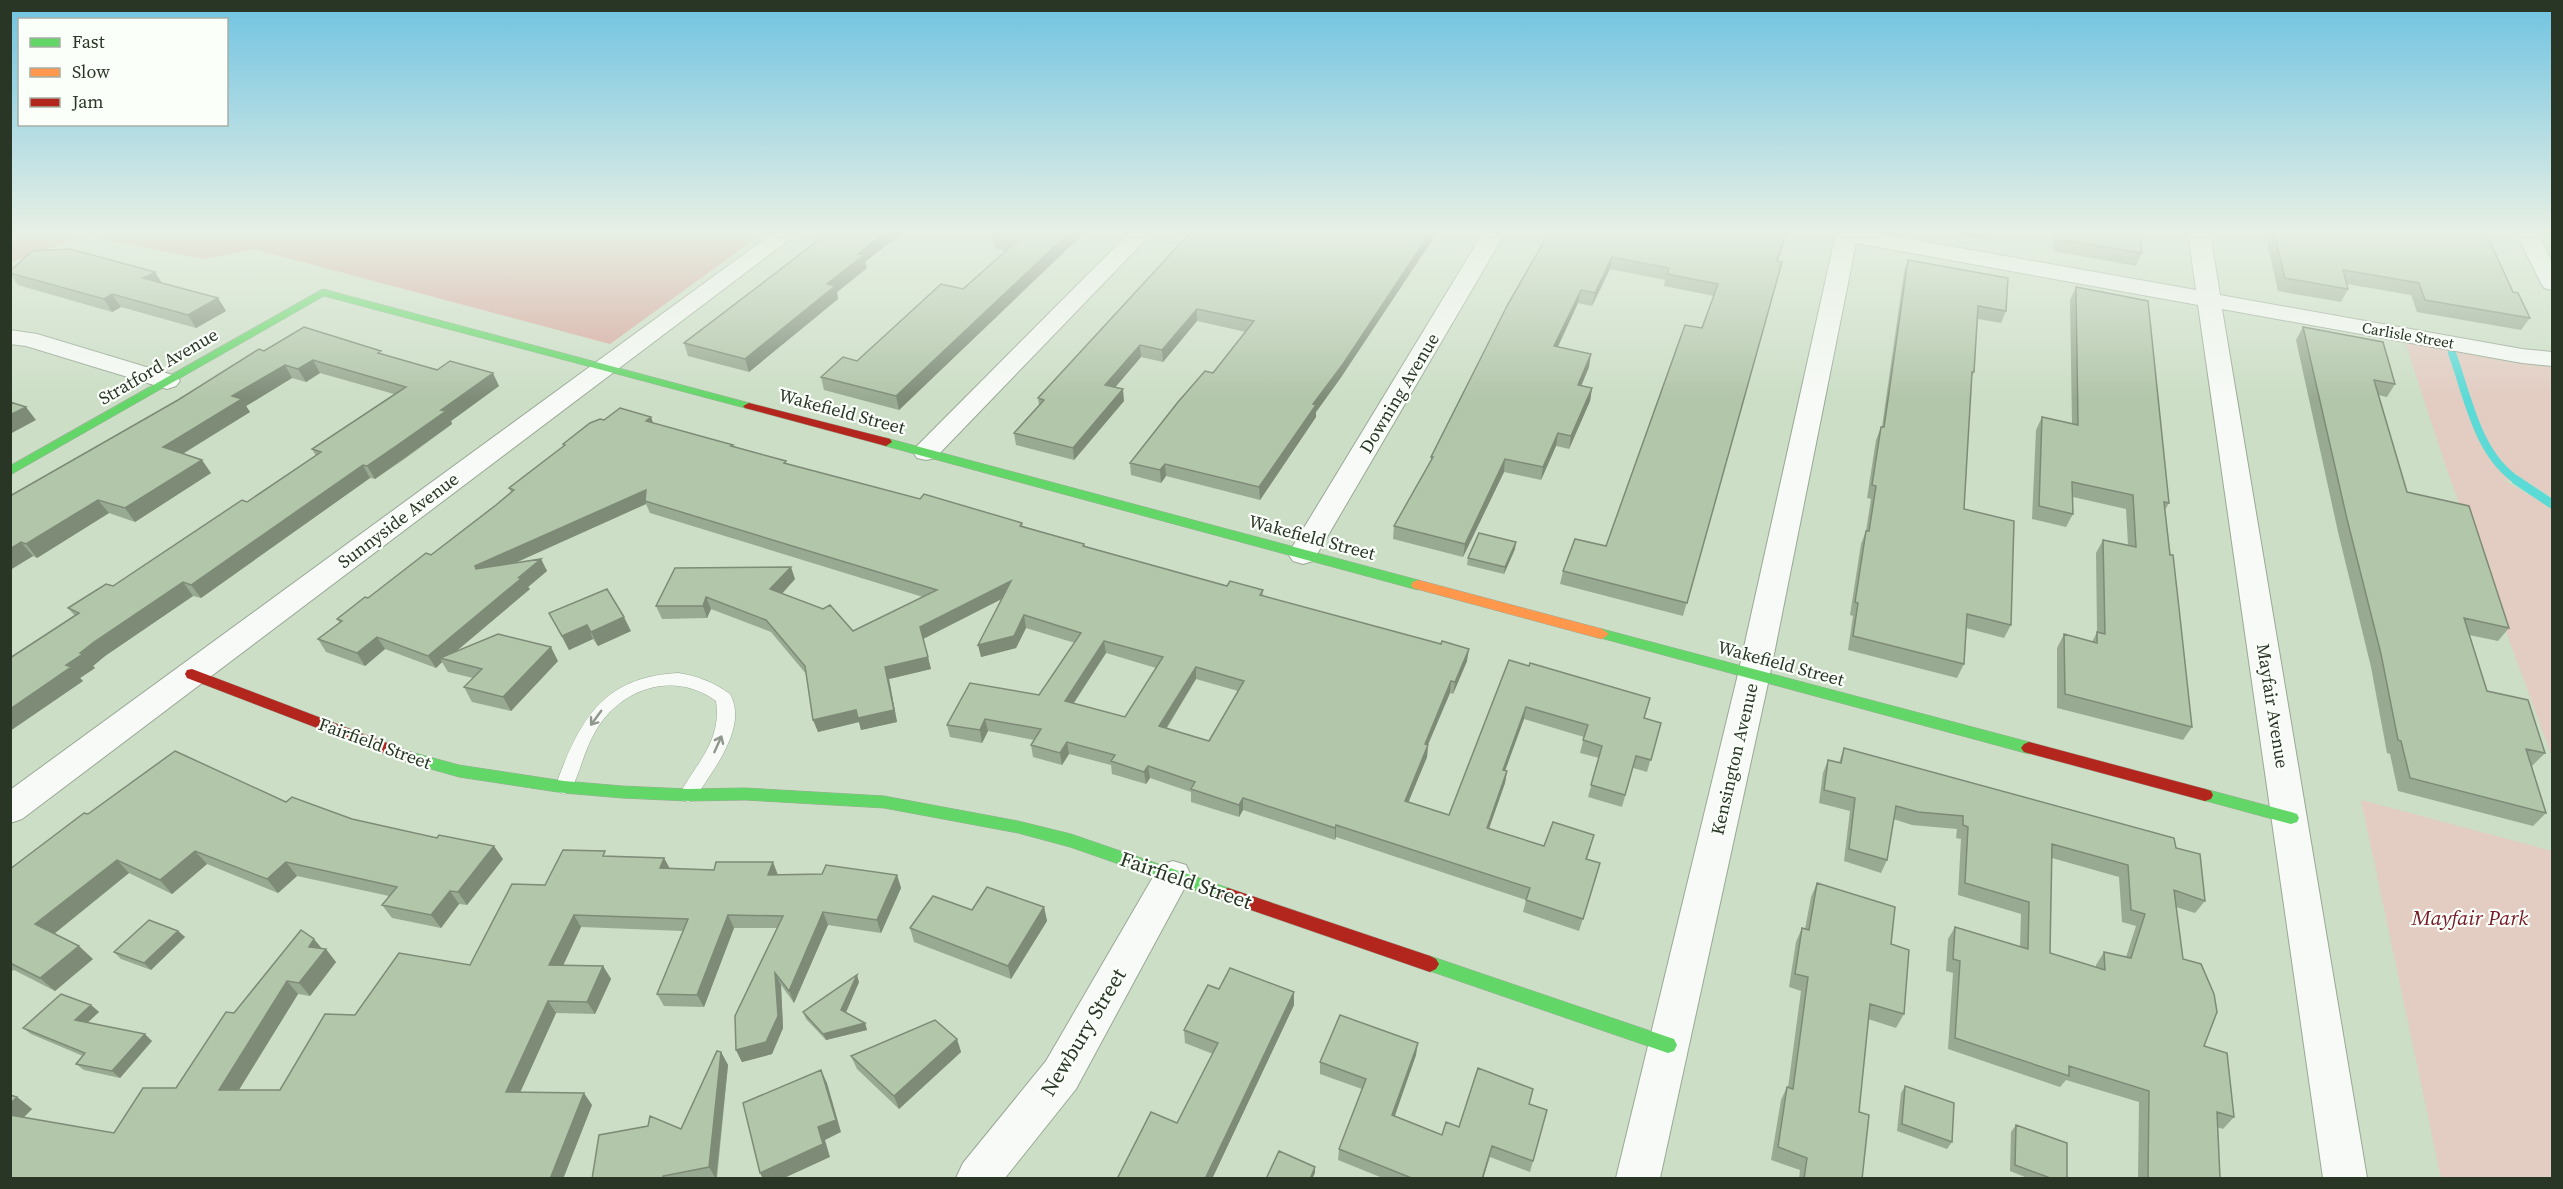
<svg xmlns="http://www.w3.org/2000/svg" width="2563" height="1189" font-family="'Source Serif 4',serif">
	<rect width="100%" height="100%" fill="#ccdec6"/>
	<path fill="#e3ccc2" d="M2405,342L2509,362L2552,367V498L2531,484L2503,480L2552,508V757L2446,467Z
		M2361,800L2552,851V1178H2441Z"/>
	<path fill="#d7a69d" d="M10,233H763L610,344L254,249L204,259L84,236L11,262Z"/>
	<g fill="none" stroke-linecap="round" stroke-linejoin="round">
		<path stroke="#5bdad6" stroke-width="8" d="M2452,353C2468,397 2477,454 2518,481"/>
		<path stroke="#5bdad6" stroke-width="9" d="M2516,480L2552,504"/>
		<defs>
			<path id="lane" d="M678,673C698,676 713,682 730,694C749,728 711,772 694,800L688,802L682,800L679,795C697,762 722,741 716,701C674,670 620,688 595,732C584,751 580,773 570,792L564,794L558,792L555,787C579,722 601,677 678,673Z"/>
			<path id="street" d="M773,233H798L22,819L10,823V790Z
				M1129,233H1152L935,458L926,460L917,458L913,452L917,446Z
				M1483,233H1505L1313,561L1303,564L1293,561L1288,554Z
				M1828,233H1876L2196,290L2188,233H2210L2220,295L2522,349L2552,352V366L2522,363L2222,309L2367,1178H2323L2198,305L1856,243L1770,674L1660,1178H1616L1738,674L1835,238Z
				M2516,233H2538L2552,262V290L2544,288L2541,283Z
				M10,330L37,334L176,376L180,381L176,386L167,389L26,346L10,344Z
				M1173,861L1186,865L1191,876L1076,1089L1005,1178H956L963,1163L1046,1061L1160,865Z"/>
			<path id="fast" d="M323,289L753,404L755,406L749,409L745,408L324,296L10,475V466Z
				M886,438L1418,580L1425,585L1418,590L882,445L880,442Z
				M1602,629L2029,742L2034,744L2037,748L2034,752L2029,754L1597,637L1595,634Z
				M411,752L459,765L564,781L622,786L688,789L745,788L884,796L1018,821L1071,834L1234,890L1236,895L1234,900L1228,902L1070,847L1018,833L884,808L745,800L688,801L622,798L564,793L459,777L406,762L403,758L406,754Z
				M2205,789L2291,812L2297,814L2299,818L2297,822L2291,824L2199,799L2197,795L2199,791Z
				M1430,956L1668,1037L1674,1039L1677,1045L1674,1051L1668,1053L1424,969L1421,964L1424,959Z"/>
			<path id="slow" d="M1418,580L1602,629L1609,634L1602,639L1413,588L1411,585L1413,582Z"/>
			<path id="jam" d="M749,403L890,439L892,442L886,446L745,408L743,406Z
				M192,669L416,754L419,758L416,762L411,764L406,762L187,678L185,674L187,670Z
				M2029,742L2205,789L2211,791L2213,795L2211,799L2205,801L2024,752L2021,748L2024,744Z
				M1228,888L1430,956L1436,959L1439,964L1436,969L1430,972L1222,900L1220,895L1222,890Z"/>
		</defs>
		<use href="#lane" stroke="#9aa896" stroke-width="1"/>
		<use href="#street" stroke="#9aa896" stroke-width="2"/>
		<use href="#fast" stroke="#9aa896" stroke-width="1"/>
		<use href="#slow" stroke="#9aa896" stroke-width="1"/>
		<use href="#jam" stroke="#9aa896" stroke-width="1"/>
		<use href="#lane" fill="#f7faf6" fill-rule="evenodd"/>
		<use href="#street" fill="#f7faf6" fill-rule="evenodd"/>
		<use href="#fast" fill="#63d668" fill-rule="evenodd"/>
		<use href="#slow" fill="#ff974d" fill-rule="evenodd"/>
		<use href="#jam" fill="#b3261e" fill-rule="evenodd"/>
	</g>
	<path fill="#99aa92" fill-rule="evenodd" d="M1084,233L899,410L824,390L821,377L857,361L963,289L1006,251L994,248L992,236Z
		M1190,233L1342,376L1316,412V417L1260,500L1166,476L1161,483L1131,475L1130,463L1213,373L1246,332L1197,321L1163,362L1141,357L1115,387L1124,401L1074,460L1016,445L1014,433L1039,405L1038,398Z
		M1549,233L1782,262L1683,616L1560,584L1563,571L1606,546L1702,328L1714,296L1664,286L1665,280L1610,269L1592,306L1578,303L1558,347L1589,367L1581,386L1592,388L1590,401L1569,449L1556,446L1541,480L1504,472L1463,557L1393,539L1394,526L1431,461V457Z
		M1949,233H1992L1989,240Z
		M2053,233H2140L2142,253L2136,266L2053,251Z
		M2265,233H2486L2513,292L2530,318L2521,330L2417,312L2411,295L2347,284L2348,289L2341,302L2278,291Z
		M1908,260L2006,311L2001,323L1978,319L1974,372L1971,378L1964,509L2011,625L2004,638L1966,628L1964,664L1957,678L1848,650L1853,616L1850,615L1861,544L1866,531L1871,499L1867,498L1876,440L1881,427H1882L1904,272Z
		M865,262L867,268L837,292L838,299L749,372L688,356L684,343Z
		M10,271L162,283L218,298L226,311L196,328L121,307L112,312L18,285L10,274Z
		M2076,287L2169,503L2165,510L2192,727L2183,740L2057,708V648L2064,634L2092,642L2097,632L2096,553L2103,540L2128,545L2126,509L2073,497V514L2066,527L2032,519L2036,430L2042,417L2072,424L2070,300Z
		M2303,327L2395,384L2387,397L2378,395L2407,492L2509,628L2498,641L2469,635L2487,691L2545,753L2532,766L2546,813L2533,826L2398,791L2390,754L2387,753L2371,667L2338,532L2296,340Z
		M264,351L382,354L499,386L451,421L452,424L406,458L375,479L370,478L201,598L193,596L105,656L93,666L95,668L80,678L83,681L10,731L75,616L68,608L113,586L247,502L316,456L312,449L394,394L320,373L306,382L292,378L246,406L250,412L183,454L211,473L135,522L109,513L37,558L33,556L10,570V496Z
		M651,417L653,423L786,461L787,464L920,499L1022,523L1023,526L1084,544L1085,546L1227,586L1263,590V596L1467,661L1453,694L1450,693L1428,745L1427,757L1408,802L1449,815L1509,660L1644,718L1661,723L1647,772L1633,768L1622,807L1588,797L1599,758L1580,753L1584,737L1524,719L1505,770L1507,771L1505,783L1489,828L1544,846L1591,847L1587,859L1597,875L1579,931L1523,912L1526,900L1336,837L1335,840L1243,810L1239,817L1191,802V792L1150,778L1146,784L1112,774L1111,765L1069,754L1062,765L1033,757L1031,745L1034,740L988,731L982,743L950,737L947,725L1039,695L1075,643L1026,628L1016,648L981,657L1002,599L923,639L931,669L889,679L897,722L861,730L859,722L818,732L807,675L771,632L711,609L707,618L662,619L656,606L795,579L782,594L853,631L923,597L650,513L646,504L515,563L541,559L547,571L528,587L530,589L454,652L558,661L511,711L472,702L464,687L473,678L448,672L442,662L436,668L385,649L365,666L326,652L318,639L340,623L337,619L431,555L496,505L511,492L509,488L564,446L563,444L604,420ZM1106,653L1156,668L1125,717L1074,703ZM1196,679L1238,691L1209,741L1167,728Z
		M1515,549L1504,574L1467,565L1468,558Z
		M549,613L631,631L598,646L593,639L569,650Z
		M1844,748L2176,848L2205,901L2195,913L2176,907L2183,959L2204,1046L2234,1117L2223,1129L2217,1127L2220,1178L2222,1179H2138L2139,1102L2066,1080L2060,1087L1948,1049L1953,973L1946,971L1948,939L1955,927L2020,947L2021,914L1958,895L1961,839L1956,838L1957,829L1912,825L1893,819L1887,860L1881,873L1844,861L1850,811L1819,803L1823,773L1828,760L1839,763ZM2052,858L2119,877L2122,922L2136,926L2126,957L2104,952L2096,965V967L2050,953Z
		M286,802L352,819L503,859L467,905L459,904L441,928L392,918L382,905L389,896L297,876L278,893L207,864L172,894L129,873L54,934L93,959L55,991L14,970L10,972V869L88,814Z
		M608,856L664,858L670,869L778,875H897L901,888L881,933L828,925L794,1003L781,985L783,1028L772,1054L742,1062L736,1050L777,928H734L704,1007L664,1006L657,994L683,931L581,927L563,966H603L611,979L595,1014L556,1013L520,1092L592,1105L563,1179H10L17,1097L32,1109L23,1118L114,1133L176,1088L234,1013L322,949L336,962L310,996L298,994L239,1090H280L355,1015L470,965L545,885Z
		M1817,883L1891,944L1904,1014L1896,1028L1868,1019L1859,1112L1862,1179H1799L1800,1170L1771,1160L1781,1100L1787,1087L1788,1088L1801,991L1789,987L1796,942L1802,928L1805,929L1811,897Z
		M1044,907L1047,921L1011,979L914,942L910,928L972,910Z
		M178,931L185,937L151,970L121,959L114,952Z
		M859,982L846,1012L865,1023L867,1030L826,1040L806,1019L803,1012Z
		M1219,989L1294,992V1005L1212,1179H1117L1177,1123L1213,1054L1185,1043L1184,1030Z
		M91,1005L99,1012L87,1022L152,1041L120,1078L84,1070L76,1064L83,1056L31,1034L23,1028Z
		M957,1039L961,1052L899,1109L857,1069L851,1056Z
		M721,1052L728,1065L717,1179H592L681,1129Z
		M1416,1055L1394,1116L1442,1135L1459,1127L1530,1104L1547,1110L1530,1172L1490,1157L1483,1179H1385L1338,1160L1339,1149L1362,1089L1320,1074V1062Z
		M1905,1086L1952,1142L1947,1149L1897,1131L1901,1093Z
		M2016,1125L2067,1179H2030L2010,1171L2011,1132Z"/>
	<path fill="#7d8b77" d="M884,233H902L865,262L867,268L837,292L838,299L749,372L745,359L827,284L858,254Z
		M1069,233H1084L899,410L896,396Z
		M1430,233H1437L1342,376L1316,412V417L1260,500L1259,487L1313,404Z
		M1612,257L1610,269L1592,306L1595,293Z
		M155,272L163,285L143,278Z
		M1581,290L1578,303L1552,359L1554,346Z
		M112,294L121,307L112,312L104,299Z
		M218,298L226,311L196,328L188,315Z
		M1197,309V321L1163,362L1162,350Z
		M1140,345L1141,357L1107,397L1105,385Z
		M1591,354L1589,367L1576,398L1578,385Z
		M313,360L320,373L306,382L298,369Z
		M285,365L292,378L246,406L250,412L172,460L163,447L232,396Z
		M493,373L499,386L451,421L452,424L375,479L367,466L441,410Z
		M1592,388L1590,401L1569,449L1571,436Z
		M1123,389L1124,401L1074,460L1073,448Z
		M26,407L36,420L10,434V415Z
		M651,417L655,429L646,421Z
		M1558,433L1556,446L1541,480L1543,467Z
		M1505,459L1504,472L1463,557L1465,544Z
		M202,460L211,473L135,522L125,508Z
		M1165,464L1166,476L1161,483L1160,470Z
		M363,465L370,478L201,598L191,585Z
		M646,490L645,501L646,504L481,578L476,569L475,566Z
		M98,500L109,513L37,558L26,544Z
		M21,542L33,556L10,570V549Z
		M1516,542L1515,549L1504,574L1505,567Z
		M541,559L547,571L528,587L530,589L446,660L440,658L442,662L436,668L428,656Z
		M791,567L795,579L774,602L770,589Z
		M1011,581L1013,593L923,639L920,627Z
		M183,582L193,596L105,656L93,666L95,668L80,678L83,681L10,731V709L66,665L94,642Z
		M706,597L711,609L707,618L703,606Z
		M1024,615L1026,628L1016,648L981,657L978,645Z
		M624,617L631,631L598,646L591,632Z
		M587,625L593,639L569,650L562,636Z
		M377,637L385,649L365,666L357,653Z
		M1104,641L1106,653L1067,713L1065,701Z
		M551,647L558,661L511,711L503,697Z
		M1469,649L1467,661L1453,694L1455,682Z
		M928,657L931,669L889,679L897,722L861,730L859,722L818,732L813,720L885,667Z
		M1196,667V679L1160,738L1159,726Z
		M1451,681L1450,693L1423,756L1425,744Z
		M1526,707L1524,719L1501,782L1503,770Z
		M985,719L988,731L982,743L980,730Z
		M1067,742L1069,754L1062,765L1060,753Z
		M1428,745L1427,757L1404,813L1405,801Z
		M1148,766L1150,778L1146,784L1144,772Z
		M1507,771L1505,783L1485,840L1487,828Z
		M1243,798V810L1239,817V805Z
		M1336,825V837L1335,840V828Z
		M494,846L503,859L467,905L458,892Z
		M195,851L207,864L172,894L160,880Z
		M664,858L671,871L660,868Z
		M117,860L129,873L50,937L35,924Z
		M286,862L297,876L278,893L267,879Z
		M773,862L778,875H768Z
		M897,875L901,888L881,933L877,920Z
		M450,891L459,904L441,928L431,915Z
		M1044,907L1047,921L1011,979L1008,966Z
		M823,912L828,925L794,1003L789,991Z
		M574,915L581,927L557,978L549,965Z
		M728,915L734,928L704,1007L697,995Z
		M178,931L185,937L151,970L144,963Z
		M314,939L324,951L326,949L336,962L310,996L299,983L309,947Z
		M79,946L93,959L55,991L40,978Z
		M603,966L611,979L595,1014L587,1002Z
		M775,973L781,985L783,1028L772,1054L742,1062L736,1050Z
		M857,975L859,982L844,1017L841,1010Z
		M287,981L298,994L232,1101L219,1090Z
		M1294,992V1005L1212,1179H1205Z
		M548,1001L556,1013L515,1104L506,1092Z
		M91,1005L99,1012L83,1027L75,1020Z
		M865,1023L867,1030L826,1040L823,1034Z
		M145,1034L152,1041L120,1078L112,1071Z
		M957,1039L961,1052L899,1109L894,1096Z
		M1418,1043L1416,1055L1391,1127L1392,1115Z
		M721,1052L728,1065L716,1179L709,1167Z
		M821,1070L827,1083L841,1132L825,1140L830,1157L782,1179H763L760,1173L818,1127Z
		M584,1093L592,1105L563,1179H550Z
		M17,1097L32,1109L16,1125L10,1122V1104Z
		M1492,1146L1483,1179H1482Z
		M1315,1167V1173L1312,1179H1310Z"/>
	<path fill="#b2c6aa" stroke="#7d8b77" stroke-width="1.5" fill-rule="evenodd" d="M828,233H884L858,254L864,255L827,284L835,286L745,359L684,343Z
		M995,233H1069L896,396L821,377L843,357L857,361L941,284L963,289L1017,241L992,236Z
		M1190,233H1430L1343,364L1313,404L1316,405L1259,487L1165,464L1160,470L1130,463L1178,402L1205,371L1213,373L1254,321L1197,309L1162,350L1140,345L1105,385L1123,389L1073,448L1014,433L1044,400L1038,398Z
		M1549,233H1786L1777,261L1782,262L1687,603L1563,571L1575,539L1606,546L1685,325L1702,328L1718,284L1667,274L1669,268L1612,257L1595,293L1581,290L1554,346L1591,354L1578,385L1592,388L1571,436L1558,433L1543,467L1505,459L1465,544L1394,526L1433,457H1431L1508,304Z
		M2058,233H2140L2142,253L2058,239Z
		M2274,233H2486L2513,292L2518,293L2530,318L2425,300L2419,283L2343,270L2348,289L2285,278Z
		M70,249L155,272L143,278L218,298L188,315L112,294L104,299L10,273V271L32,251Z
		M1908,260L2008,278L2006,311L1978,306L1974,372H1972L1964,509L2014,521L2011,625L1967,614L1964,664L1853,636L1858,603L1855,602L1866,531H1869L1876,486L1872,485L1881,427H1884Z
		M2076,287L2148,301L2169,503L2164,502L2170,555H2173L2179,608L2192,727L2065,694L2064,634L2097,643V632L2105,634L2103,540L2136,547L2133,495L2072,482L2073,514L2039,506L2042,417L2078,425Z
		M304,327L381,351L378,353L437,370L450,361L493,373L441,410L446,411L399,444L367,466L363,465L191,585L183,582L94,642L80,653L83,654L66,665L71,667L10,709V658L79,613L68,608L106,584L113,586L242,500L247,502L321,452L312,449L406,387L313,360L298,369L285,365L232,396L242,399L163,447L202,460L125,508L98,500L26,544L21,542L10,549V496L178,400L259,349L264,351Z
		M2303,327L2383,342L2395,384L2374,380L2407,492L2469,506L2509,628L2464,618L2487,691L2528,700L2545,753L2526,749L2546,813L2410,778L2401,741L2398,740L2381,654L2347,519Z
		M10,402L26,407L10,415Z
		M620,408L651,417L646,421L733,445L731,446L786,461L784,463L920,499L924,494L1022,523L1020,526L1084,544L1083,546L1227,586L1230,581L1263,590L1260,595L1441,644L1442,641L1469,649L1455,682L1451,681L1425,744L1428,745L1405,801L1449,815L1509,660L1529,666L1530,663L1650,698L1644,718L1661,723L1651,760L1636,756L1625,795L1591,785L1602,746L1583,740L1588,725L1526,707L1503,770L1507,771L1487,828L1544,846L1553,822L1594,835L1586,859L1600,863L1583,919L1526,900L1530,888L1336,825L1335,828L1243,798L1239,805L1191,789L1195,782L1148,766L1144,772L1111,761L1115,755L1067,742L1060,753L1031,745L1041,729L985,719L980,730L947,725L970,683L1039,695L1081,633L1024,615L1014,636L978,645L1011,581L920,627L928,657L885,667L894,710L858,718L856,710L813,720L805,666L766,620L706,597L703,606H656L675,568L791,567L770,589L823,609L830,605L853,631L937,590L645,501L646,490L475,566L476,569L541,559L518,578L523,577L428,656L377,637L357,653L318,639L342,621L337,619L365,597L368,598L426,553L431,555L496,505L514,490L509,488L565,445L563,444L590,423L600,419L604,420ZM1104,641L1163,657L1125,717L1065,701ZM1196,667L1244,681L1209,741L1159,726Z
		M1479,533L1516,542L1505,567L1468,558Z
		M607,589L624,617L591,632L587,625L562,636L549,613Z
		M498,634L551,647L503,697L464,687L482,669L440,658Z
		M1844,748L2174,838L2176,848L2200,854L2205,901L2174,890L2183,959L2201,964L2214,994L2217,1012L2204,1046L2227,1053L2234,1117L2217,1112L2220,1178L2222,1179H2148L2149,1091L2069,1066V1076L1955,1038L1960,961L1953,959L1955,927L2028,949L2029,902L1965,883L1968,827L1963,825V816L1918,812L1896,806L1887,860L1849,849L1855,798L1824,790L1828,760L1841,763ZM2052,844L2128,865L2131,910L2145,914L2131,958L2104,952L2105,970L2050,953Z
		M175,751L286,802L292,797L352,819L437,838L439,835L494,846L458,892L450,891L431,915L382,905L397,887L286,862L267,879L195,851L160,880L117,860L35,924L79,946L40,978L10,963V869L84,813L88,814Z
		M563,850L605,851L603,856L664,858L660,868L714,870L716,862H773L768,875L822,874L826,865L897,875L877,920L823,912L789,991L775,973L778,1016L766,1042L736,1050L735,1016L783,916L728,915L697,995L657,994L688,919L574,915L549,965L603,966L587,1002L548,1001L506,1092L584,1093L550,1179H10V1115L114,1133L143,1088H176L226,1012L234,1013L301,930L314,939L309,947L326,949L299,983L287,981L219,1090H280L325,1014L355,1015L399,953L470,965L512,884L545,885Z
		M1817,883L1895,907L1891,944L1909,950L1904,1014L1870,1004L1859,1112L1869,1115L1862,1179H1804L1807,1158L1778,1147L1787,1087L1793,1089L1808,977L1795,974L1802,928L1809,930Z
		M987,887L1044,907L1008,966L910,928L933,896L972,910Z
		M149,920L178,931L144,963L114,952Z
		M1230,968L1294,992L1205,1179H1117L1151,1112L1177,1123L1218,1043L1184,1030L1208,985L1219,989Z
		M857,975L841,1010L865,1023L823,1034L803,1012Z
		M61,994L91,1005L75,1020L145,1034L112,1071L76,1064L85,1053L23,1028Z
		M1340,1015L1418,1043L1392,1115L1442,1135L1446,1122L1459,1127L1478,1068L1533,1089L1529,1104L1547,1110L1533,1161L1492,1146L1482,1179H1414L1339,1149L1366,1079L1320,1062Z
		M935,1020L957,1039L894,1096L851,1056Z
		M717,1051L721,1052L709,1167L663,1176V1179H592L599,1135L648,1126L650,1116L681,1129Z
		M821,1070L836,1120L818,1127L823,1144L760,1173L743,1103Z
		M1905,1086L1954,1103L1952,1142L1902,1124Z
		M10,1095L17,1097L10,1104Z
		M2016,1125L2067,1143V1179H2053L2015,1165Z
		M1279,1151L1315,1167L1310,1179H1266Z"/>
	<defs><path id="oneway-shaft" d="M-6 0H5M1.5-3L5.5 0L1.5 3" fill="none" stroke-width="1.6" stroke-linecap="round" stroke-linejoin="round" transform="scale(1.5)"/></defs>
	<g stroke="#90988e">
		<use href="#oneway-shaft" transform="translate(596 718) rotate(126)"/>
		<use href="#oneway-shaft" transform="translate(718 744) rotate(-66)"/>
	</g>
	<linearGradient id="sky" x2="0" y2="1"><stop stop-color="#6fc3e1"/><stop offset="0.58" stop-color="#e8f0e5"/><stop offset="1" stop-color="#e8f0e5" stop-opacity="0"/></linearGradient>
	<rect width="2563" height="400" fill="url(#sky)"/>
	<g text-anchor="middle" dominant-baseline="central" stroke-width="4.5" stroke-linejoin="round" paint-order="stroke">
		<g font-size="15" fill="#293625" stroke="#fbfffa">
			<text transform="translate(2408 335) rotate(10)">Carlisle Street</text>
		</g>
		<g font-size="18" fill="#293625" stroke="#fbfffa">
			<text transform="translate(158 366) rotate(-30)">Stratford Avenue</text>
			<text transform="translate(1399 393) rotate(-59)">Downing Avenue</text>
			<text transform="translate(842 411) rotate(15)">Wakefield Street</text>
			<text transform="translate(398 520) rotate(-37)">Sunnyside Avenue</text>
			<text transform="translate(1312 537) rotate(15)">Wakefield Street</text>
			<text transform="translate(1781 663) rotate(15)">Wakefield Street</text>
			<text transform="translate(2273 706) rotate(81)">Mayfair Avenue</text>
			<text transform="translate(375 743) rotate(20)">Fairfield Street</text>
			<text transform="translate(1734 759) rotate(-77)">Kensington Avenue</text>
		</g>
		<g font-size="21" fill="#293625" stroke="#fbfffa">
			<text transform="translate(1186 880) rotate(19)">Fairfield Street</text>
			<text transform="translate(1083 1032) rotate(-59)">Newbury Street</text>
		</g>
		<g font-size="21" font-style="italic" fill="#771927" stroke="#fbfffa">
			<text x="2470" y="917">Mayfair Park</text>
		</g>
	</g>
	<rect width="2563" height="1189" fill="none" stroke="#293625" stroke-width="24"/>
	<rect x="18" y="18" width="210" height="108" fill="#fbfffa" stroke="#a7afa5" stroke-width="1.5"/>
	<rect x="30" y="38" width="30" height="9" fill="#63d668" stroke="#a7afa5" stroke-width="1.5"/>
	<text x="72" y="48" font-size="18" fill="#293625">Fast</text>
	<rect x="30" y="68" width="30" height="9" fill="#ff974d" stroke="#a7afa5" stroke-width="1.5"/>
	<text x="72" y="78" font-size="18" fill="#293625">Slow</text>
	<rect x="30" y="98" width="30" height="9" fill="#b3261e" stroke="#a7afa5" stroke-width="1.5"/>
	<text x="72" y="108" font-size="18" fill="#293625">Jam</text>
</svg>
